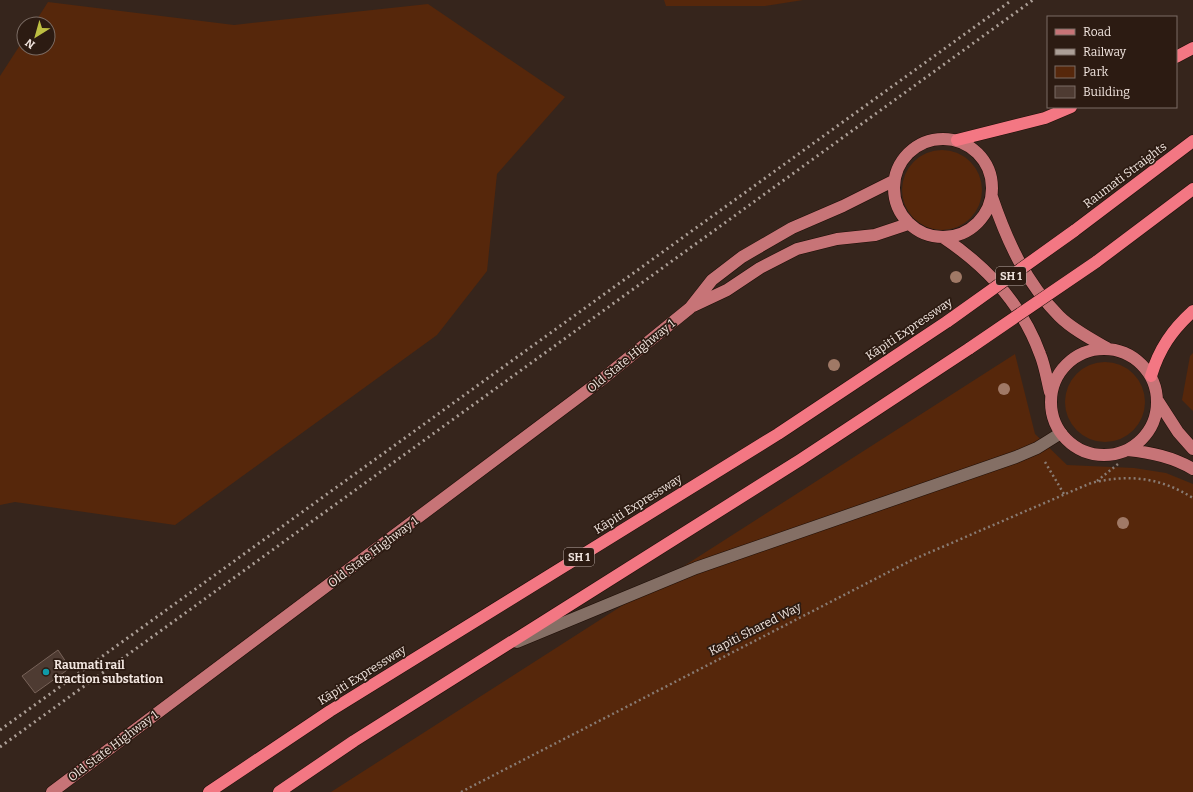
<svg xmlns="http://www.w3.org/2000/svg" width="1193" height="792" font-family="Bitter,serif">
	<rect width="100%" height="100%" fill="#36251c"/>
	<path fill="#56270b" d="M664,0H803L765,6H666Z
		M48,2L234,25L428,4L565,97L497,174L487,271L437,335L175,525L15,502L0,505V76L24,39V48H48V24H34Z
		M902 190a40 40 0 1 1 80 0a40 40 0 1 1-80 0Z
		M1193,353V411L1182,400L1190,356Z
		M1015,354L1035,434L1067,465L1134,468L1166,473L1193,484V792H331Z
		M1065 402a40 40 0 1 1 80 0a40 40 0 1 1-80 0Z"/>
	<path fill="#4e3b32" stroke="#786359" d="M58,650L70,668L35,693L22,676Z"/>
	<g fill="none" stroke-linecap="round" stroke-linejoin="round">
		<defs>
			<path id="minor" d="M517,642L696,568L1016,457L1037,448L1061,433"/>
			<path id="major" d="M894 188a49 49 0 1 1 98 0a49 49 0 1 1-98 0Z
				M992,197C1007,241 1026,283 1059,316C1072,329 1091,339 1107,348
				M944,238C987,267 1022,304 1040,354C1045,366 1047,380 1050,392
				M693,306L727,290L760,268L797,249L837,239L875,235L908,224
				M1051 402a53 53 0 1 1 106 0a53 53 0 1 1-106 0Z
				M1158,401L1178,432L1193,449
				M1127,450C1150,452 1173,457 1193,469
				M52,792L600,381L690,308L712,280L742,257L792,228L843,206L893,181"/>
			<path id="highway" d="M1176,57L1193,48
				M957,140L1045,118L1071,107
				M1074,231L1193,141
				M1096,262L1193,189
				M1151,376C1159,349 1172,330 1193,311
				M209,792L330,711L778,434L948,321
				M279,792L354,741L800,460L970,348"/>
		</defs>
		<use href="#minor" stroke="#1d0d06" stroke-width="13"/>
		<use href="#major" stroke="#1d0d06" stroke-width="13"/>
		<use href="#highway" stroke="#1d0d06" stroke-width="13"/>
		<path stroke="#897b73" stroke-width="2.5" stroke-dasharray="2 3" stroke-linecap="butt" d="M1045,462L1064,494
			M1097,481L1118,464
			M461,792L912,560L1091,483C1129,474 1159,477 1193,498"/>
		<use href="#minor" stroke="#846f65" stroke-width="12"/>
		<use href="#major" stroke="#c77477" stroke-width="12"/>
		<use href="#highway" stroke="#f37783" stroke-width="12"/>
		<path stroke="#ac9f97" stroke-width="3" stroke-dasharray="2 4" stroke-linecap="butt" d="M0,730L1012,0
			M0,747L1033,0"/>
		<defs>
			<path id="highway-bridge" d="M948,321L1074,231
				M970,348L1096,262"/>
		</defs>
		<use href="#highway-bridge" stroke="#1d0d06" stroke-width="13" stroke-linecap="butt"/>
		<use href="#highway-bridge" stroke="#f37783" stroke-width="12"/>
	</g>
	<g fill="#a07966">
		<circle cx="956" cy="277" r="6"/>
		<circle cx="834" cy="365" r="6"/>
		<circle cx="1004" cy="389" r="6"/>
		<circle cx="1123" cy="523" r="6"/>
	</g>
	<circle fill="#0f9aa8" stroke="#2c1b12" stroke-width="1.5" cx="46" cy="672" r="4"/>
	<g text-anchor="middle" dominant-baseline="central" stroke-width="3.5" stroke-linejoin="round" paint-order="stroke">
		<g fill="#2c1b12" stroke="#b6a8a2" stroke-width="1">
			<rect x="996" y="267" width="30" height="18" rx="3"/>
			<rect x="564" y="548" width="30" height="18" rx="3"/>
		</g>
		<g font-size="11" font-weight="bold" fill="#f1e5df">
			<text x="1011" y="276">SH 1</text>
			<text x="579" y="557">SH 1</text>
		</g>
		<g font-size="12" fill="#f1e5df" stroke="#2c1b12">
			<text transform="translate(1125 175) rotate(-37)">Raumati Straights</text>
			<text transform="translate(909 329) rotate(-34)">Kāpiti Expressway</text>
			<text transform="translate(631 356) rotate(-39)">Old State Highway 1</text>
			<text transform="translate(638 504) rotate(-32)">Kāpiti Expressway</text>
			<text transform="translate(373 552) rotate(-37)">Old State Highway 1</text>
			<text transform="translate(755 629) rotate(-27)">Kapiti Shared Way</text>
			<text transform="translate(362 675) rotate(-32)">Kāpiti Expressway</text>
			<text transform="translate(113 746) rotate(-37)">Old State Highway 1</text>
		</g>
		<g font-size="12" font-weight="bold" fill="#f1e5df" stroke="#2c1b12" text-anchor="start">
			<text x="54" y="665">Raumati rail<tspan x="54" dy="14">traction substation</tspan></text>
		</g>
	</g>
	<rect x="1047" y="16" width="130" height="92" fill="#2c1b12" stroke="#7b6c64"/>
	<rect x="1055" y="29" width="20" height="6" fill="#c77477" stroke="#7b6c64"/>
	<text x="1083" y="36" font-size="12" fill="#f1e5df">Road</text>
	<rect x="1055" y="49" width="20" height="6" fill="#ac9f97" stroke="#7b6c64"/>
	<text x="1083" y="56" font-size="12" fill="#f1e5df">Railway</text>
	<rect x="1055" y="66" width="20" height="12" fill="#56270b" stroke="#7b6c64"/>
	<text x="1083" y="76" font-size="12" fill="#f1e5df">Park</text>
	<rect x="1055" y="86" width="20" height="12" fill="#4e3b32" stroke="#7b6c64"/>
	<text x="1083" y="96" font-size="12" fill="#f1e5df">Building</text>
	<g transform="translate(36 36) rotate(217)"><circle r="19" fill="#2c1b12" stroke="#7b6c64"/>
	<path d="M0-3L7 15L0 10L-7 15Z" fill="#bebf42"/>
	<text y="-6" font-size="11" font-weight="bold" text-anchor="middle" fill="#f1e5df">N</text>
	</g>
</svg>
